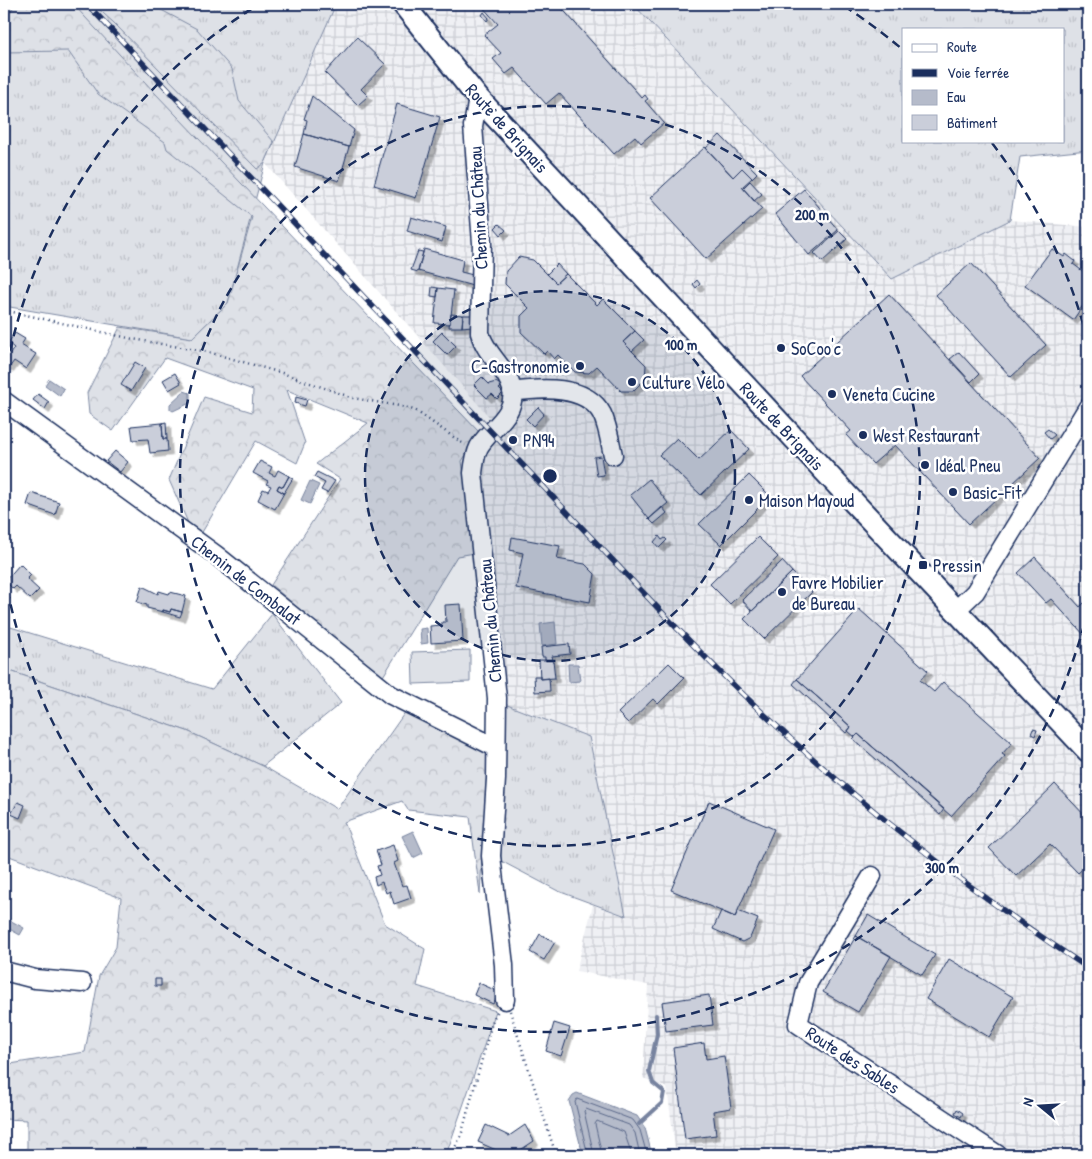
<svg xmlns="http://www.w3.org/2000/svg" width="1092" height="1159" font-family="'Patrick Hand',sans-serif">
	<defs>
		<pattern id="industrial-grid" width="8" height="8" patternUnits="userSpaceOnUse" patternTransform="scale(1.25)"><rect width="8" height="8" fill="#eff0f4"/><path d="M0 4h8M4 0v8" fill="none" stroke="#ccced4"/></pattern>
		<pattern id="grass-tufts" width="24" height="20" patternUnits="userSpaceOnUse" patternTransform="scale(1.25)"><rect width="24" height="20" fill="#dee1e7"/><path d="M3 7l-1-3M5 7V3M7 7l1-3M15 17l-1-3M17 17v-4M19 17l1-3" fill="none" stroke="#bec1c9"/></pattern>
		<pattern id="forest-crowns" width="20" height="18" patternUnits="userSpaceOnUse" patternTransform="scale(1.25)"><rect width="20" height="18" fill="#dee1e7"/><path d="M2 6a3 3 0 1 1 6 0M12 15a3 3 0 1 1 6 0" fill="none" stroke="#bec1c9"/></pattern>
		<filter id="shadow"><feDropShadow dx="4.5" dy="4.5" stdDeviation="0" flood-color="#0004"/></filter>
	</defs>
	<rect width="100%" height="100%" fill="#fff"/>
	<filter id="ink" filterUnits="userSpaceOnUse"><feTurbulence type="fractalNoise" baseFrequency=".02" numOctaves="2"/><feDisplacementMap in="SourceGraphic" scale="10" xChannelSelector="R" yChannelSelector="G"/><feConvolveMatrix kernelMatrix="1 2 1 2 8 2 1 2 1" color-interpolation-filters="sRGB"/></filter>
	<g filter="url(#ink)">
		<path fill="url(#industrial-grid)" d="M336,4H633L892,279L1010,220L1088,227V1155H676L667,1088L643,1078L648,985L576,971L593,905L625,916L502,703L478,469L500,429L265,163Z"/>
		<path fill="url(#grass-tufts)" stroke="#7c88a2" fill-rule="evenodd" d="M4,4H336L265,163L228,303L192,338L4,306Z
			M633,4H1088V150L1020,157L1010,220L892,279ZM903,29H1063V141H903Z
			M272,614L341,703L263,766L187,731L4,669V625L212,689Z
			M502,703L589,737L626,916L558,891L501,861Z"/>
		<path fill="url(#forest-crowns)" stroke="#7c88a2" d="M11,4H73L155,93L480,433L462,461L475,553L457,556L382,678L271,585L340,479L316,464L368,423L287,390L305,443L297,463L256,441L201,534L189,525L169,480L204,397L252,412L253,390L165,358L113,431L89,414L87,393L120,327L192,338L228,303L252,217L167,149L165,142L98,94L68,51L5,52L4,24L13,7Z
			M93,4H150L197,29L232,69L239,101L274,142L265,163L257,169L114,23Z
			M4,669L187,731L263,766L337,809L408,708L488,748L480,894L470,817L408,810L402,801L344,822L385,924L425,949L417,986L496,1011L446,1155H27V1120L4,1119V1065L85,1052L99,976L116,947L121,898L4,854Z"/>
		<path fill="#dee1e7" stroke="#7c88a2" d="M470,650V682L413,684L412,652Z"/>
		<path fill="#b5bbca" stroke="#77839f" d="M49,379L64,389L60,396L45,385Z
			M184,391L190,393V403L173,411L170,409V404Z
			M310,481L319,485L310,504L301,500Z
			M555,622L557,644L542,646L540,624Z
			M427,628L428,643L421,644L420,629Z
			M568,664H578L580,681L569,682Z
			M413,831L423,853L413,858L402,836Z
			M4,917L24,928L20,935L4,926Z
			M577,1093L637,1116L645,1128L652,1155H583L569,1101L573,1095Z"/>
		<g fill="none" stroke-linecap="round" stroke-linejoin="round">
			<path stroke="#596789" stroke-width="1" d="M588,1155L575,1102L577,1099L633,1120L640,1130L647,1155
				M594,1155L584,1111L586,1109L629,1125L635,1133L640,1155
				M602,1155L595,1124L597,1121L624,1132L632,1155"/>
			<path stroke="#77839f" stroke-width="4" d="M639,1124L662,1103L664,1092L653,1083L649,1071L657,1034L656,1015"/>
		</g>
		<path fill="#caceda" stroke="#1b2f5e" filter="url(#shadow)" d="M480,4H558L642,98L645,95L648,99L645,101L664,123L641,143L635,136L614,154L559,93L546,104L514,68L506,74L493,59L501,53L484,35L498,24Z
			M484,12L489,18L487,21L482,15Z
			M357,37L385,64L361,89L368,96L358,105L325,73Z
			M312,96L354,130L349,147L304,134L307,120L304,119Z
			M397,104L440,117L416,198L374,185Z
			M304,134L349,147L339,181L295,167Z
			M720,135L757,173L752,178L742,168L733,177L706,148Z
			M705,147L733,177L742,168L752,178L742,187L762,209L706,259L650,198Z
			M750,181L762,194L754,201L743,188Z
			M804,189L838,230L809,255L775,214Z
			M411,217L446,227L442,242L407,231Z
			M499,224L506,230L501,235L495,228Z
			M839,231L847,239L822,262L814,253Z
			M424,249L463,260L461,272L473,275V286L418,271Z
			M1052,249L1064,257L1066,254L1075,261L1073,264L1088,275V298L1073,320L1025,285Z
			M418,251L423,252L418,272L411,270Z
			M519,257L533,260L556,283L566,274L597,305L603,299L635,331L623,342L646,365L645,379L633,391H621L597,366L589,373L575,372L558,355L554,359L547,351L544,354L521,332V316L529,308L505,284L506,271Z
			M971,263L1046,345L1011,377L936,295Z
			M557,264L566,274L556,283L547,274Z
			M697,280L700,284L696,288L693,284Z
			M432,287L438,288L437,297L431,296Z
			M438,288L454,290L450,324L434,323Z
			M889,294L1040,458L969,524L895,445L873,464L846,435L851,431L800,376Z
			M451,314L463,315L462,327H449Z
			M463,315H472V326L462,327Z
			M635,331L644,340L632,351L623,342Z
			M442,332L456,346L447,355L433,341Z
			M15,333L25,339L21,345L36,354L26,369L14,361L9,368L4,365V350L10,354L14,348L8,343Z
			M959,352L979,374L971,382L950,359Z
			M135,362L145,368L131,391L121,385Z
			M175,373L181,383L169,390L163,380Z
			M482,377L489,384L496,382L502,386L499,389L503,393L497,399L492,394L487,398L474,385Z
			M38,394L49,402L45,409L33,400Z
			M296,397L307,400L305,406L295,403Z
			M538,407L544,414L533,426L526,419Z
			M166,422L167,439H163L162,423Z
			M162,423L163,439H167L168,451L150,453L148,439L133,440L131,426Z
			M1048,429L1055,435L1050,439L1044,432Z
			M731,430L749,449L701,495L659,455L677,438L699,460Z
			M115,451L128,462L120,472L106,461Z
			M601,456L604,475L597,476L594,457Z
			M260,461L272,467L269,473L275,476L278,470L289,476L283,487L279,485L277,489L284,493L275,509L258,500L263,489L268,491L271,486L266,484L268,481L253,473Z
			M317,472L335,481L327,493L321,490L325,483L314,477Z
			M749,475L770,496L721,545L699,524Z
			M289,476L293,478L284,493L277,489L279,485L283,487Z
			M649,479L668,503L649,519L630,495Z
			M31,493L59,502L55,515L27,505Z
			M662,507L667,513L654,524L649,519Z
			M659,536L662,540L665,538L667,540L659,548L654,542Z
			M512,537L560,546L557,559L585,564L595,574L590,602L516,588L523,553L510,550Z
			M758,537L778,557L730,604L710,584Z
			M1035,557L1080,607L1088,599V639L1051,599L1046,603L1018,573Z
			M782,561L792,572L752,611L742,600Z
			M20,564L31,575L27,579L39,590L30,599L16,586L13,589L5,581Z
			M792,572L812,592L764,639L744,619Z
			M142,586L158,594L159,591L169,594L170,592L186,596L182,612L171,609L170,612L163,610V612L147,608V605L137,602Z
			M461,604L463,641L431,643L430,626L442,625V622H446L445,605Z
			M171,609L182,612L180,617L163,612V610L170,612Z
			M859,609L928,671L920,680L934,692L943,682L1012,743L1002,754L1005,756L951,816L858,734L855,737L848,731L851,727L797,679Z
			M569,644L570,654L552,656L553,660H545V657H542L541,647Z
			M539,660H553L555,678L540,679Z
			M669,663L684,678L658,704L653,699L628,723L618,713Z
			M534,676H540V679L549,678L550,691L535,692Z
			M797,679L851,727L846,733L793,684Z
			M1033,729L1037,730L1035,736L1031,734Z
			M858,734L944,809L940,815L853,739Z
			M1055,784L1088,819V864L1078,873L1050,844L1016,876L989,848Z
			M709,801L774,829L735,917L671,890Z
			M18,802L25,805L20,818L11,814Z
			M393,845L398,861L394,863L402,886L407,885L411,898L394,904L390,891L386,893L382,882L376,885L374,877L380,875L377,866L381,865L376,851Z
			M721,911L735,917L738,911L758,919L750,938L742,942L713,929Z
			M868,915L935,955L922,975L856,936Z
			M540,934L555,942L544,960L530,952Z
			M856,936L891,956L858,1012L823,992Z
			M949,959L1013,997L989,1037L926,999Z
			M155,979H161V986H155Z
			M479,983L499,992L493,1004L474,995Z
			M709,995L713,1025L666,1031L662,1002Z
			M554,1023L570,1028L561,1056L546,1051Z
			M704,1043L706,1059L724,1056L731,1108L713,1111L716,1135L685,1139L673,1048Z
			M957,1109L963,1113L961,1117L955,1113Z
			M486,1125L509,1136L525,1125L534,1141L513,1155H499L495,1153L496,1150L478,1142Z"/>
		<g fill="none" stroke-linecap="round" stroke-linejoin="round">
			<defs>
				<path id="minor" d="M478,98L473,126L482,243L480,333C485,354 507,368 512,389C517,415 490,428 479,447C475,455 474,464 473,473L497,698L496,779L491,856L504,965L505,1000
					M512,392C540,388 586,384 602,414C608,426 610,442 613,455
					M4,401L216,555L391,695L495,747
					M955,611L975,592L1088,407
					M872,876L808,983L798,1024L998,1155
					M4,971L35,979L82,983"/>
				<path id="major" d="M403,4L478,98L845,493L1088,751"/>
			</defs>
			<use href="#minor" stroke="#1b2f5e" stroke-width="21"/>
			<use href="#major" stroke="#1b2f5e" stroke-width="25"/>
			<path stroke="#1b2f5e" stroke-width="2.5" stroke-dasharray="1 4" stroke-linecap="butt" d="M4,310L133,339L208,352L282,373L353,398L405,407L416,411L465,445
				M510,1011L556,1155
				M451,1155L461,1136L493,1019L498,1011"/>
			<use href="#minor" stroke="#fff" stroke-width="18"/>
			<use href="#major" stroke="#fff" stroke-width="21"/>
			<defs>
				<path id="rail" d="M87,4L673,624C798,755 936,869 1088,968"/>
			</defs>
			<use href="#rail" stroke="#1b2f5e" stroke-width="5.5"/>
			<use href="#rail" stroke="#fff" stroke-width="4" stroke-dasharray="11" stroke-linecap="butt"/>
		</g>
	</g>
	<circle cx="550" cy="476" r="185" fill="#1b2f5e" fill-opacity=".12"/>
	<g fill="none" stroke="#1b2f5e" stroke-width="2.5" stroke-dasharray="9 6">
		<circle cx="550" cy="476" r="185"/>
		<circle cx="550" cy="476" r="370"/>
		<path d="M1088 610A554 554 0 0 1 4 572M4 380A554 554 0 0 1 256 6M844 6A554 554 0 0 1 902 49M992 143A554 554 0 0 1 1088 342"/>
	</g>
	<g fill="#1b2f5e" stroke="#fff" stroke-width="2">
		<circle cx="781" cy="348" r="5"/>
		<circle cx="580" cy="366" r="5"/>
		<circle cx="632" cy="382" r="5"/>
		<circle cx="832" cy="394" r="5"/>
		<circle cx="863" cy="435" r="5"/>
		<circle cx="513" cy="440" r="5"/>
		<circle cx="925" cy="465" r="5"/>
		<circle cx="953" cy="492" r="5"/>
		<circle cx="749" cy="500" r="5"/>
		<rect x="918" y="560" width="10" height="10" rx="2.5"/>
		<circle cx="782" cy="592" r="5"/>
	</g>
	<g text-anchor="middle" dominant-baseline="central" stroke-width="5" stroke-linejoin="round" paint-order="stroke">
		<g font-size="18" fill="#1b2f5e" stroke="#fff">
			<text transform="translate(507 128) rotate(48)">Route de Brignais</text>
			<text transform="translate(478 208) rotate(-93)">Chemin du Château</text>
			<text transform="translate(782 426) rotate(47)">Route de Brignais</text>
			<text transform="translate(246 580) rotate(38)">Chemin de Combalat</text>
			<text transform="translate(490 621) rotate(-95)">Chemin du Château</text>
			<text transform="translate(853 1060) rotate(33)">Route des Sables</text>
		</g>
		<g font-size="18" fill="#1b2f5e" stroke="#fff" text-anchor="start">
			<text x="791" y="348">SoCoo'c</text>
			<text x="570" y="366" text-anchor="end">C-Gastronomie</text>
			<text x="642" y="382">Culture Vélo</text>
			<text x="842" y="394">Veneta Cucine</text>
			<text x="873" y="435">West Restaurant</text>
			<text x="523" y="440">PN94</text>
			<text x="935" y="465">Idéal Pneu</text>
			<text x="963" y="492">Basic-Fit</text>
			<text x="759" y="500">Maison Mayoud</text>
			<text x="933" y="565">Pressin</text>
			<text x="792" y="582">Favre Mobilier<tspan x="792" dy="21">de Bureau</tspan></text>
		</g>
	</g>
	<circle cx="550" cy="476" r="8" fill="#1b2f5e" stroke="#fff" stroke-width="2.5"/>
	<g font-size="15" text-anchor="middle" font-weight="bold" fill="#1b2f5e" stroke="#fff" stroke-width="5" stroke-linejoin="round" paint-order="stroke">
		<text x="812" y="220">200 m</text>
		<text x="681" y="350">100 m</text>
		<text x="942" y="873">300 m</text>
	</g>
	<rect width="1092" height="1159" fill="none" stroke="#fff" stroke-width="20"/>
	<rect x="10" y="10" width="1072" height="1139" fill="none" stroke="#1b2f5e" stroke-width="2" filter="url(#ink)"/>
	<rect x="902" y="28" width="162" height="115" fill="#ffffff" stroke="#a4acbf"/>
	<rect x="912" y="44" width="25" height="8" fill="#ffffff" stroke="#a4acbf"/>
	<text x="947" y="52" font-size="15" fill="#1b2f5e">Route</text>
	<rect x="912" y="69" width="25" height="8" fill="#1b2f5e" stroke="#a4acbf"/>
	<text x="947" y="78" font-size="15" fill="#1b2f5e">Voie ferrée</text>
	<rect x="912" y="90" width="25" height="15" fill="#b5bbca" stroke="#a4acbf"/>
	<text x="947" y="102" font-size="15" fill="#1b2f5e">Eau</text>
	<rect x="912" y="115" width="25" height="15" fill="#caceda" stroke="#a4acbf"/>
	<text x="947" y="128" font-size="15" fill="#1b2f5e">Bâtiment</text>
	<g transform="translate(1040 1106) rotate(288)" stroke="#ffffff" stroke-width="4" paint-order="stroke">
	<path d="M0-4L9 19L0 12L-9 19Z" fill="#1b2f5e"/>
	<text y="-8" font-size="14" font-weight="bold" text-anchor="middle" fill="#1b2f5e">N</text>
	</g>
</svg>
